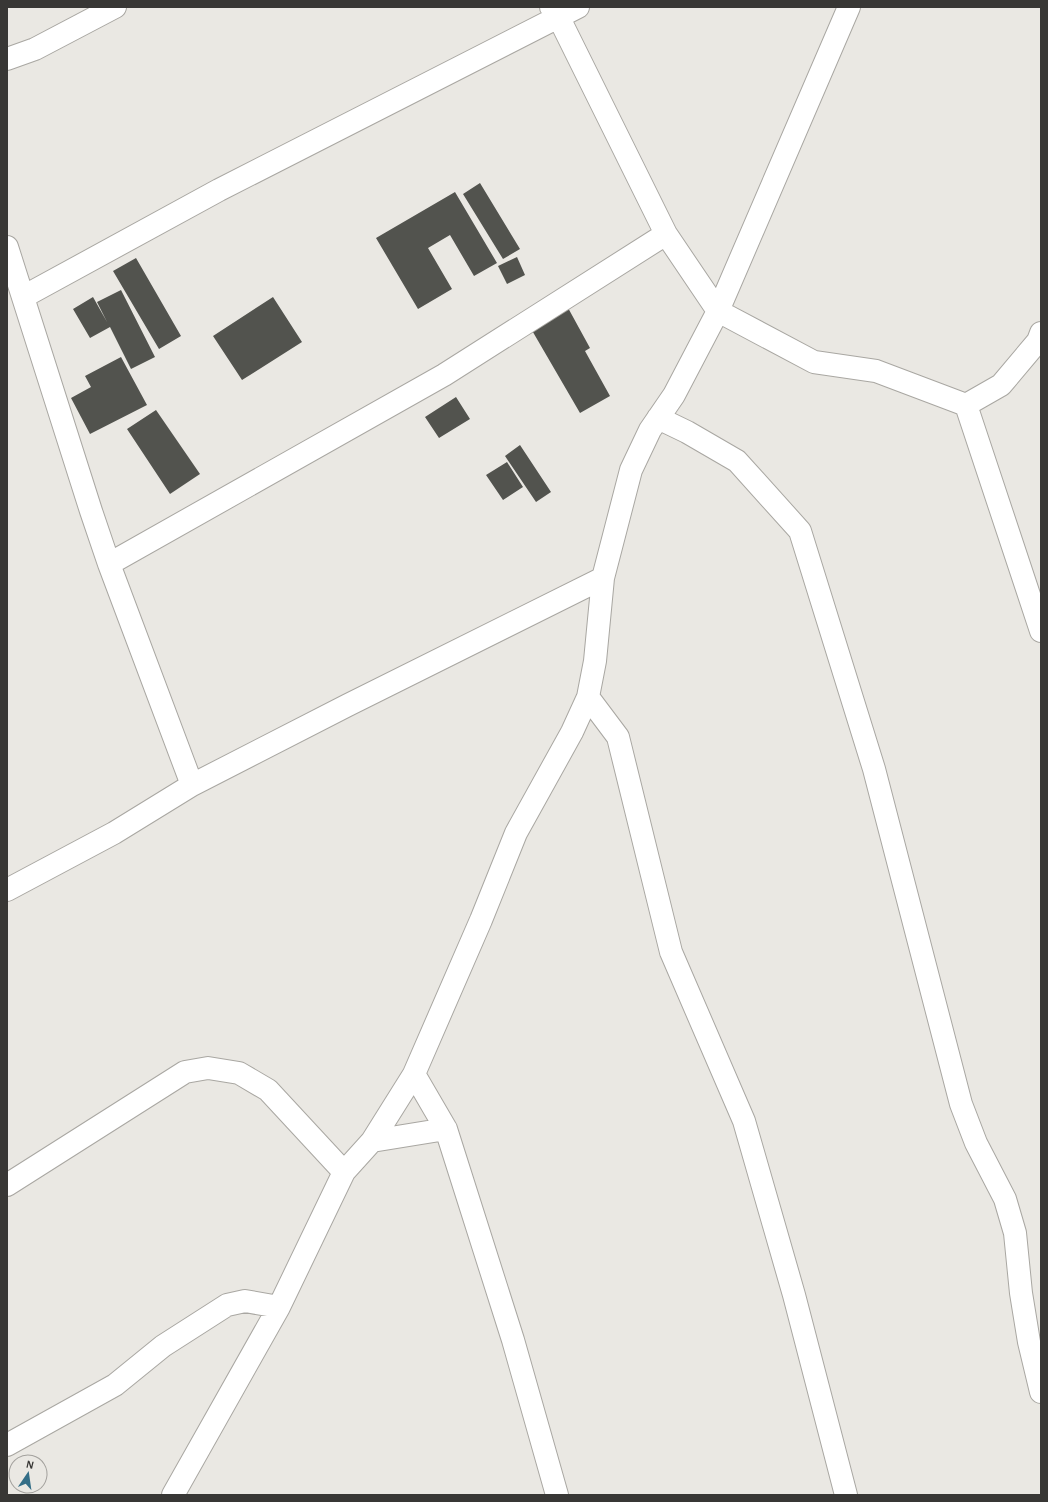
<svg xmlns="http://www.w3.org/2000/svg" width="1048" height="1502" font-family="'Alegreya Sans',sans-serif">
	<rect width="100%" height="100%" fill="#eae8e3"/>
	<path fill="#52534e" d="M480,183L520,249L503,259L463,194Z
		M455,192L497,263L474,276L450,235L428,248L452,289L418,309L376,238Z
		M517,257L525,275L507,284L498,266Z
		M136,258L181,336L159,349L113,271Z
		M121,290L155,357L131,369L110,327L90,338L73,309L93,297L107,322L97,302Z
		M273,297L302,342L242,380L213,336Z
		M567,306L590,348L585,351L610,396L580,413L530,327Z
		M121,357L147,405L90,434L71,398L91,387L85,376Z
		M456,397L470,419L439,438L425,417Z
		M156,410L200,474L170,494L127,429Z
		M520,445L551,492L536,502L505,456Z
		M507,462L523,487L503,500L486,475Z"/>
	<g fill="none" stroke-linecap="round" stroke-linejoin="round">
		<defs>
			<path id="minor" d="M551,7L559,18L666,234L718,311L814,362L876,371L966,405L1001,385L1038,341L1041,333
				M7,59L35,49L115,7
				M7,247L91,511L109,564L192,785
				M23,297L219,190L578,7
				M966,405L1041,631
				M658,418L687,432L737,461L800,531L874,769L961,1104L976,1143L1005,1199L1015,1233L1021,1293L1029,1342L1041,1392
				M109,564L444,375L666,234
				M588,697L618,737L671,952L744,1121L794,1295L846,1495
				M7,890L114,833L192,785L348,705L603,578L631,470L650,430L674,395L718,311L849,7
				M414,1074L446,1129L513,1340L557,1495
				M372,1141L446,1129
				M7,1185L185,1072L208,1068L239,1073L268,1090L344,1172
				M7,1445L115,1385L163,1346L227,1305L245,1301L279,1307
				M173,1495L279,1307L344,1172L372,1141L414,1074L481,920L516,833L572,732L588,697L595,661L603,578"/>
		</defs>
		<use href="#minor" stroke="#a9a7a2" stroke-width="24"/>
		<use href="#minor" stroke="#fff" stroke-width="22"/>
	</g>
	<rect width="1048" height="1502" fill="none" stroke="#383735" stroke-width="16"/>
	<g transform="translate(28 1474) rotate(13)"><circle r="19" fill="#eae8e3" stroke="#a3a19d"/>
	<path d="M0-3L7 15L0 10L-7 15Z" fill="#346e87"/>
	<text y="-6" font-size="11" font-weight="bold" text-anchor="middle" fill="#383735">N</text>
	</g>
</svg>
